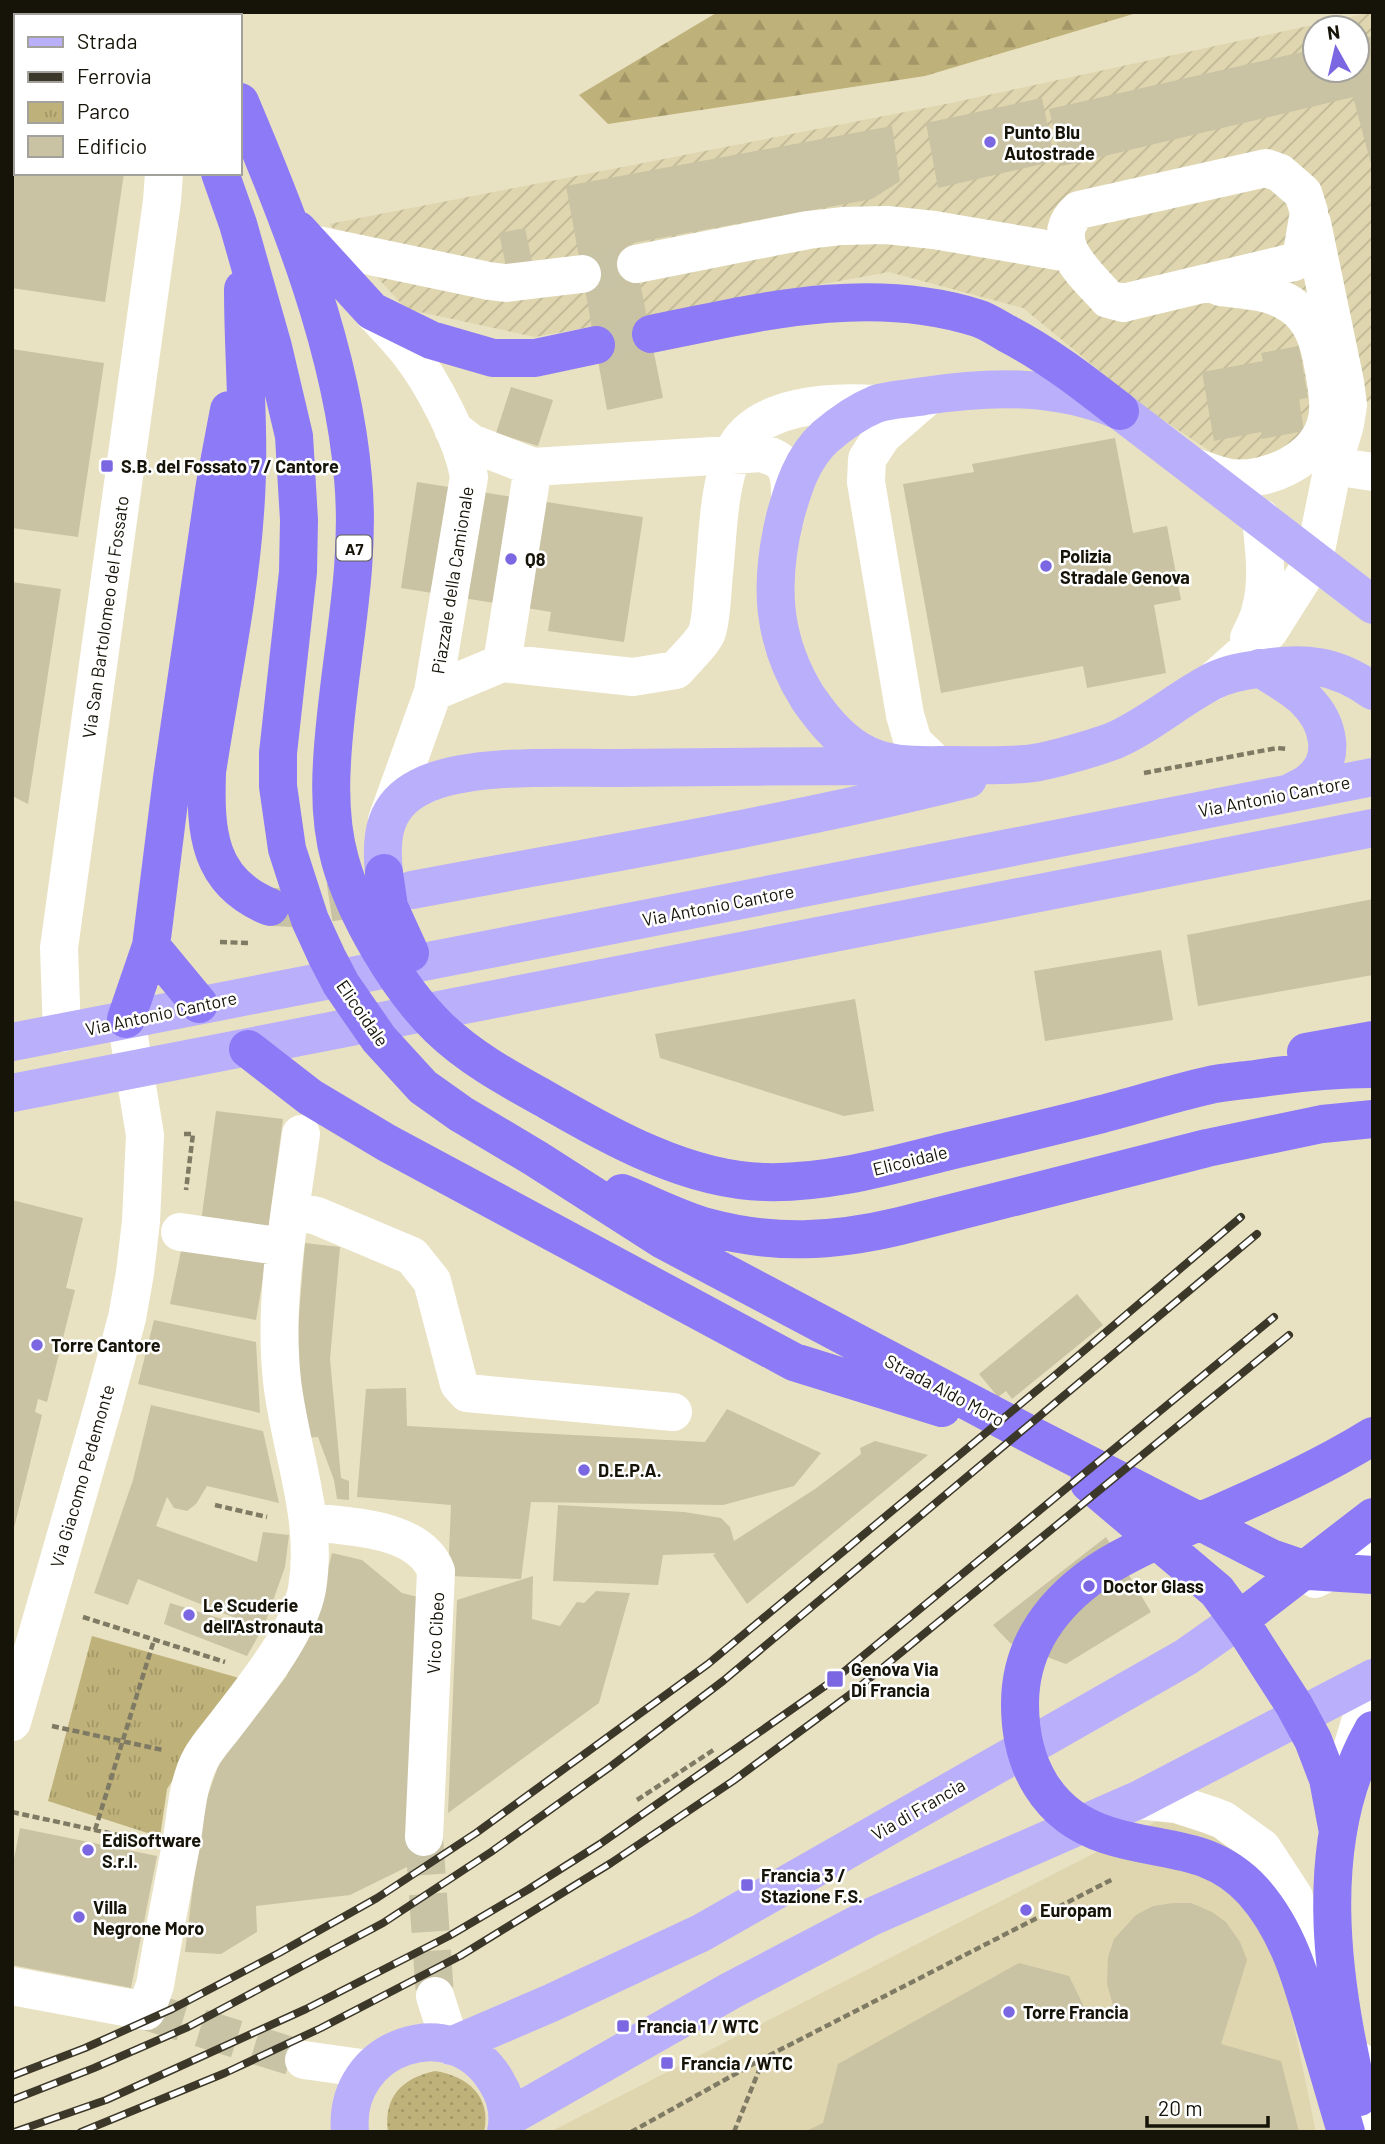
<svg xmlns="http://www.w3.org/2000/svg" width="1385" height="2144" font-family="Barlow,sans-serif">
	<defs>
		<pattern id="industrial-furrows" width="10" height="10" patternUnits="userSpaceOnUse" patternTransform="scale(1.75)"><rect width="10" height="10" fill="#dfd6af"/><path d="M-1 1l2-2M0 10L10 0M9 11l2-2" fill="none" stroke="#bfb795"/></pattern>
		<pattern id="grass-dots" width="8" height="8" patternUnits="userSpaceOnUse" patternTransform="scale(1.75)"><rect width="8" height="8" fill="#beb179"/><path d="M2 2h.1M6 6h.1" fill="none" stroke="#a39767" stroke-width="1.8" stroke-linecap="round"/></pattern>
		<pattern id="forest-firs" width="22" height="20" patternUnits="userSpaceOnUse" patternTransform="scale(1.75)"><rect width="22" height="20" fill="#beb179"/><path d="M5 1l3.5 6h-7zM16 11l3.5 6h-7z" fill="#a39767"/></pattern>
		<pattern id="park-tufts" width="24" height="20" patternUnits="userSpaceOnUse" patternTransform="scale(1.75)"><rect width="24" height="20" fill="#beb179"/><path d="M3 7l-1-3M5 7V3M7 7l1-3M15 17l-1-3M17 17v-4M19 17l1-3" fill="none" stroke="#a39767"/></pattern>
	</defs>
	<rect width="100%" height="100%" fill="#e9e2c2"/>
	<path fill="#dfd6af" d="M1204,1797L1238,1820L1289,2002L1316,2132H550Z"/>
	<path fill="url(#industrial-furrows)" fill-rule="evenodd" d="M1373,12V398L1297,449L1237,469L1145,408L1023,308L889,272L535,337L406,309L329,224L951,103ZM1315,28H1357V70H1315Z"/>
	<path fill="url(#grass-dots)" d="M435,2071C467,2076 492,2096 484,2132H388C383,2097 402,2078 435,2071Z"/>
	<path fill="url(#forest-firs)" d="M1140,12L925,76L608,124L579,95L716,13Z"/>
	<path fill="url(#park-tufts)" d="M92,1636L239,1678L167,1789L160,1837L48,1801Z"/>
	<path fill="#c9c2a3" d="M12,12H84L87,16H16V86L12,89Z
		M1373,36V171L1353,97L1062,166L1049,109L1315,49V70H1357V40Z
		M1042,98L1055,161L938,188L926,123Z
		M892,126L900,181L872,199L632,243L663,398L607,410L566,186Z
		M12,151L16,152V173H124L105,302L12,288Z
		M525,228L534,271L508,276L499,233Z
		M1299,346L1308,398L1299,399L1304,431L1262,439L1261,432L1214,441L1202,372L1263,361L1261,353Z
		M12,349L104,363L78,537L12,528Z
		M511,387L553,400L538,446L496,433Z
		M1115,438L1133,533L1167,526L1181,600L1154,605L1166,673L1087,688L1083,666L941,693L903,484L974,472L972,464Z
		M417,482L643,517L624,642L548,631L551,612L401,588Z
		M12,582L61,589L28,804L12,796Z
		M1373,899V975L1198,1006L1187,935Z
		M1161,950L1173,1020L1045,1041L1034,971Z
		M855,999L874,1111L844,1116L660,1058L655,1034Z
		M216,1111L283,1119L268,1231L201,1222Z
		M12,1200L83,1218L66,1288L75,1290L47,1402L38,1399L35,1412L42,1415L13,1532Z
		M305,1243L340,1247L330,1359L341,1478L349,1481V1500L337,1499L334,1480L318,1437L305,1438L295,1362Z
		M182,1246L266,1260L256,1320L170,1304Z
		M1077,1294L1103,1325L1012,1399L1006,1391L998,1397L979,1374Z
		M154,1320L256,1342L260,1413L138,1384Z
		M406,1388L407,1426L705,1442L727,1409L821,1453L794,1486L723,1505L531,1502L521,1579L448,1576L451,1505L357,1497L366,1389Z
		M151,1405L263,1431L279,1503L207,1486L196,1504L187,1511L174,1508L167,1497L156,1526L257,1562L263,1532L289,1535L285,1567L263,1629L138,1579L128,1605L94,1593L133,1480Z
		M875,1441L928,1455L747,1604L713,1555L716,1553L663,1555L658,1585L553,1581L558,1505L684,1512L721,1518L730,1527L734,1541L815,1489L861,1454L860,1448Z
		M1106,1537L1151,1612L1066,1664L1010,1643L993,1625Z
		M332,1553L362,1560L402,1593L422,1598L409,1866L350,1895L256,1906L257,1932L221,1954L185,1952L202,1812L220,1761L286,1677L316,1616Z
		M533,1576L532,1619L560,1626L577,1602L584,1603L596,1591L630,1593L599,1703L448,1813L457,1600Z
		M170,1603L261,1631L247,1656L164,1624Z
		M20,1828L157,1856L131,1988L12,1965V1869Z
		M1173,1903H1191L1212,1912L1226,1922L1240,1942L1247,1960L1221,2044L1281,2061L1299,2132H804L823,2123L838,2064L1019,1963L1069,1976L1090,2019L1113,2005L1107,1984L1108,1957L1114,1939L1136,1915L1153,1906Z"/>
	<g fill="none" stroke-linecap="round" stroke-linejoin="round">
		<path stroke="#c9c3a6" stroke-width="38" stroke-dasharray="38 19" stroke-linecap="butt" d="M582,274L636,264
			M424,1837L435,1996
			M146,2011L304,2060"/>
		<path stroke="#c9c3a6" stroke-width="38" stroke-dasharray="38 19" stroke-linecap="butt" d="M596,345L651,334
			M273,907L293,908L386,894"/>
		<path stroke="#7f7a64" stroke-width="4.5" stroke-dasharray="7 3.5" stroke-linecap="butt" d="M1144,773L1277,748L1287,749
			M220,942L248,943
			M184,1134H193L186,1190
			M215,1505L267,1517
			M83,1617L225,1662
			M52,1726L163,1750
			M637,1800L715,1749
			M12,1812L141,1840
			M95,1830L154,1640
			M631,2132L764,2058L1113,1879
			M734,2132L764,2058"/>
		<path stroke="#fff" stroke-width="38" d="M12,133L16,132
			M1266,168L1280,173L1303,193L1309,212L1302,253L1294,262L1123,303L1108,299C1087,275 1044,240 1079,210Z
			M308,243L489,281L506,283L582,274
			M636,264L808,230L842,226L887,225L934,230L1069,253
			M372,311C384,324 397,337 408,351C432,381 463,440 469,477L433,692L387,820
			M928,396L882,436L867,459L866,482L905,715L913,742L937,765
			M1333,466L1373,472
			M533,467L762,453C788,461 790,471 790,497
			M1194,467C1205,470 1218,476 1230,478C1268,482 1319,460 1327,419C1331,402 1325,377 1322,360C1317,334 1309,313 1283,300C1264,290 1241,290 1220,287
			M1249,638C1253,629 1258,621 1260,612C1269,583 1264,547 1261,518
			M502,663L633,677L676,670C684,660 703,643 707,632C712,617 712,591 714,574C718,535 718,489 733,453C755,404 831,401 876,404
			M1212,682L1269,631L1314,560L1333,466L1345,424L1348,405L1345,382L1312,223
			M433,692L502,663L533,467L471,443L453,429
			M62,1033L59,948L162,201L164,173
			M291,1210L317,1216L412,1256L432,1281L459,1384L467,1393L673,1412
			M180,1232L285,1247
			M310,1522C349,1527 419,1527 436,1571L424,1837
			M1315,1579L1373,1550
			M12,1722L103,1407L127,1318L135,1273L141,1221L145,1135L126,1019
			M1347,1765L1373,1680
			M1138,1800L1176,1804L1210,1815L1223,1820L1262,1848L1294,1897L1309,1978
			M12,1986L146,2011L155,1985C163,1938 172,1891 181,1845C186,1816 187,1783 201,1758C207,1747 216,1737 223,1728C251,1691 299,1634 307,1589C319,1518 290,1451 282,1381C273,1298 290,1215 301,1134
			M435,1996L451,2046
			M304,2060L368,2069
			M1359,2061L1368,2132"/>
		<path stroke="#baaffa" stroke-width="38" d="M1373,605L1120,411C1057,384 990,386 924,396C909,399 890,399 876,404C859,411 839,425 825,437C802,458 793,488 785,517C769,583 771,639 808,698C822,718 837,737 858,750C887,768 919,765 952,765C976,765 1001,766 1025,764C1044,763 1094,748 1113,741C1148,726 1177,700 1211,682C1226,674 1242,671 1258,669C1303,661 1335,664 1373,691
			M1260,668C1275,678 1293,687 1306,700C1328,722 1339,760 1309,782C1304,786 1296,789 1290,793
			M384,873C380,836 384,805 420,787C465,763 561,768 614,768C704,767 795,766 885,766
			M412,890C597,855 785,825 968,779
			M12,1042L1373,777
			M12,1093L1373,828
			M451,2046L551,2003L701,1933L1186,1657L1251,1611
			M509,2117L730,1991L873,1916L1138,1800L1373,1678
			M350,2132C342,2046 453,2008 496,2081C506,2097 510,2113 506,2132"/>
		<path stroke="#8c7af6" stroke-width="38" d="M161,12L163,16
			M201,12L203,16
			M240,102C290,220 342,349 353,478C362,573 337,667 332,762C330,795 331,828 340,860C355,915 398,988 439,1028C470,1058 509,1079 545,1099C612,1137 686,1180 764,1182C827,1184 889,1166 949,1151C1000,1139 1051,1127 1102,1114C1137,1105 1171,1094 1206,1086C1222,1082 1239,1081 1255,1079C1294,1073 1333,1069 1373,1069
			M220,173L238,224L273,347L294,436L299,520L298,572L278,753V786L287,849L310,920L327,957L341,984L379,1039L423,1087L461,1114L535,1158L663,1240L1035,1437L1271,1558L1309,1571L1373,1575
			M298,230L372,311L431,340L493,358H535L596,345
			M243,289C243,364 251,439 245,513C239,600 220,686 207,772C205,832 208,882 270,907
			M651,334C759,312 869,284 977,318C987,321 997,328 1006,333C1047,354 1084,383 1120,411
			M384,873L389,907L410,953
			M151,946L199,1004
			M126,1019L151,946L172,778L215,484L229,410
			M248,1049L310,1097L387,1143L794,1362L942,1408
			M1306,1052L1373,1040
			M622,1193C650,1204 678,1219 707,1227C774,1245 833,1242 900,1226L1207,1148L1322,1124L1373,1119
			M1089,1483L1217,1591L1247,1632L1294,1705L1313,1740L1328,1779L1337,1827
			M1251,1611L1373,1517
			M1359,2097C1331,1980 1311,1839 1373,1730
			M1346,2132C1336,2098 1326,2064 1316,2030C1302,1981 1288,1930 1253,1891C1210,1844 1161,1853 1107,1835C1047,1816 1020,1765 1020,1704C1020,1651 1046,1611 1088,1579C1122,1554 1163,1538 1201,1521C1260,1495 1318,1470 1373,1436"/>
		<defs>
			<path id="rail" d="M12,2076L85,2048L172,2009L279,1953L377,1898L476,1833L708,1664L1053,1377L1241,1217
				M12,2100L94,2068L188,2027L383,1923L491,1852L610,1767L723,1681L1257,1234
				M14,2132L106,2100L306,2009L449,1936L529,1889L600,1844L835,1679L1274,1317
				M81,2132L225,2073L321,2028L460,1956L611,1863L733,1781L848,1696L1289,1335"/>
		</defs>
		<use href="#rail" stroke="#3b3729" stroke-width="8"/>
		<use href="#rail" stroke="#fff" stroke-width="5" stroke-dasharray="16" stroke-linecap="butt"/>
	</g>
	<g fill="#7b67e2" stroke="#fff" stroke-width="2.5">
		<circle cx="990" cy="142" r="7"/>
		<rect x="100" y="459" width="14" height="14" rx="3.5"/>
		<circle cx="511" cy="559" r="7"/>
		<circle cx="1046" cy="566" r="7"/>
		<circle cx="37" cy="1345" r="7"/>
		<circle cx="584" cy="1470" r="7"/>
		<circle cx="1089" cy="1586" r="7"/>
		<circle cx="189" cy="1615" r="7"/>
		<rect x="826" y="1670" width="18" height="18" rx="3.5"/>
		<circle cx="88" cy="1850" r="7"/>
		<rect x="740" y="1878" width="14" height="14" rx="3.5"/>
		<circle cx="1026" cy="1910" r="7"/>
		<circle cx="79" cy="1917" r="7"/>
		<circle cx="1009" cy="2012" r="7"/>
		<rect x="616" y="2019" width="14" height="14" rx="3.5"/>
		<rect x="660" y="2056" width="14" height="14" rx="3.5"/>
	</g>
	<g text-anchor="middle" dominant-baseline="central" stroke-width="5" stroke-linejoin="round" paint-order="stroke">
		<rect fill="#fff" stroke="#5c5a52" stroke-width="2" x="336.5" y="535.5" width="35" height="25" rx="5"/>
		<g font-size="16" font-weight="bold" fill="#161308">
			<text x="354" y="548">A7</text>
		</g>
		<g font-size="18" font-weight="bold" fill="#161308" stroke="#fff" text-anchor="start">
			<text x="1004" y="132">Punto Blu<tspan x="1004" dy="21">Autostrade</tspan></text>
			<text x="121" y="466">S.B. del Fossato 7 / Cantore</text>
			<text x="1060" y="556">Polizia<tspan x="1060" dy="21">Stradale Genova</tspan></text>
			<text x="525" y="559">Q8</text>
			<text x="51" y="1345">Torre Cantore</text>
			<text x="598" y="1470">D.E.P.A.</text>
			<text x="1103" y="1586">Doctor Glass</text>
			<text x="203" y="1605">Le Scuderie<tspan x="203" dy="21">dell'Astronauta</tspan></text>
			<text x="851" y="1669">Genova Via<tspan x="851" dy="21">Di Francia</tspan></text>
			<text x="102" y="1840">EdiSoftware<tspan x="102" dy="21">S.r.l.</tspan></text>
			<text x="761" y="1875">Francia 3 /<tspan x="761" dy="21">Stazione F.S.</tspan></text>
			<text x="93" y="1907">Villa<tspan x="93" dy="21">Negrone Moro</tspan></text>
			<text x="1040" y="1910">Europam</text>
			<text x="1023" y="2012">Torre Francia</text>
			<text x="637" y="2026">Francia 1 / WTC</text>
			<text x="681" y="2063">Francia / WTC</text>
		</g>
		<g font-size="18" fill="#161308" stroke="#fff">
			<text transform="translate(452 580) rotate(-81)">Piazzale della Camionale</text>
			<text transform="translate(105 617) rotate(-82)">Via San Bartolomeo del Fossato</text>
			<text transform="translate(1274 796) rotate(-11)">Via Antonio Cantore</text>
			<text transform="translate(718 905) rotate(-11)">Via Antonio Cantore</text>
			<text transform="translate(161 1013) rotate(-12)">Via Antonio Cantore</text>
			<text transform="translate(363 1013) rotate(55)">Elicoidale</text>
			<text transform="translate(910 1160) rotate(-14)">Elicoidale</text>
			<text transform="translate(945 1390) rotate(28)">Strada Aldo Moro</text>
			<text transform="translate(82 1476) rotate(-74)">Via Giacomo Pedemonte</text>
			<text transform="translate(435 1633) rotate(-87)">Vico Cibeo</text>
			<text transform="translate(918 1809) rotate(-30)">Via di Francia</text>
		</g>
	</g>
	<rect width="1385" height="2144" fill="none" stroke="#161308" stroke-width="28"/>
	<rect x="14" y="14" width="228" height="161" fill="#ffffff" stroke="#a2a19c" stroke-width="2"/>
	<rect x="28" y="37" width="35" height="10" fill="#baaffa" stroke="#a2a19c" stroke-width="2"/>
	<text x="77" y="49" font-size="21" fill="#161308">Strada</text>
	<rect x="28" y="72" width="35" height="10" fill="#3b3729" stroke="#a2a19c" stroke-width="2"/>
	<text x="77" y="84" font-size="21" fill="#161308">Ferrovia</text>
	<rect x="28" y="102" width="35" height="21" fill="url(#park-tufts)" stroke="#a2a19c" stroke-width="2"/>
	<text x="77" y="119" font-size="21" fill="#161308">Parco</text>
	<rect x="28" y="136" width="35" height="21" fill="#c9c2a3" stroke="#a2a19c" stroke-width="2"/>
	<text x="77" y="154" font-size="21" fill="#161308">Edificio</text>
	<g transform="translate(1336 49) rotate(352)"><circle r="33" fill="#ffffff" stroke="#a2a19c" stroke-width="2"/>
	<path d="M0-5L12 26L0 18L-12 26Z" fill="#7b67e2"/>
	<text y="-10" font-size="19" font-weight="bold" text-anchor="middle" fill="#161308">N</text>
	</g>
	<path d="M1147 2116v10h121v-10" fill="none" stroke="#161308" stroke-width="3.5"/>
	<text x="1158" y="2116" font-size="21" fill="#161308" stroke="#ffffff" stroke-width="5" paint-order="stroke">20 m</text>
</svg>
